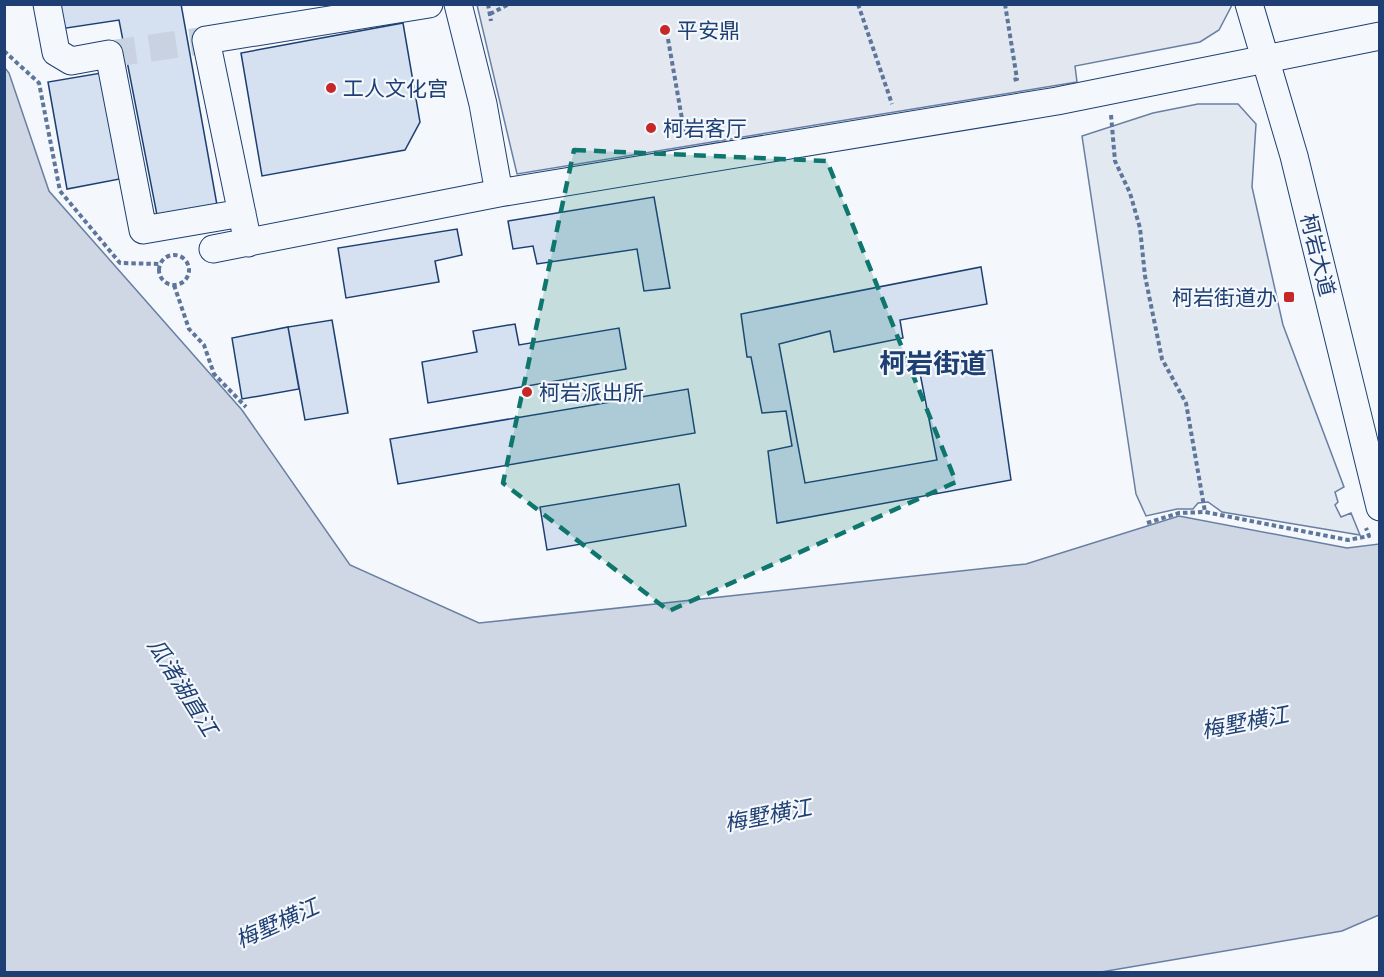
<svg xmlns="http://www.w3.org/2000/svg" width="1384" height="977" font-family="'Public Sans','Noto Sans SC',sans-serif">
	<rect width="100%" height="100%" fill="#f4f7fb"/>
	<path fill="#e3e9f0" stroke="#687fa3" stroke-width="1.5" d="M1198,104H1238L1256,124L1252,187L1283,325L1344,487L1335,492L1338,502L1335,505L1341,517L1351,513L1360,535L1222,512L1208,502L1198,503L1193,509H1177L1146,516L1136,494L1082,136L1153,113Z"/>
	<path fill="#e3e8f0" stroke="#687fa3" stroke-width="1.5" d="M477,5V4L1232,5L1219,30L1200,42L1075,66L1077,82L517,174Z"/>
	<path fill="#cfd7e4" stroke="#687fa3" stroke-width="1.5" d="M5,68L9,73L49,191L242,410L350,565L479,623L1026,564L1179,516L1347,548L1379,544V915L1342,931L1101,972H5Z"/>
	<path fill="#d5e0f0" stroke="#1d3f73" stroke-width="1.5" d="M55,4H181L217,205L157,215L119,20L60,29Z
		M403,23L420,122L405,150L262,176L241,53Z
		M107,72L125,178L67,189L48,82Z
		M654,197L670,288L644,291L637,249L537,264L533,246L513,249L508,221Z
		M457,229L462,255L435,261L439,282L346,298L338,248Z
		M981,267L987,304L900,320L903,338L834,352L830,331L779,344L805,483L937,460L918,363L992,350L1011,480L777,523L768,451L792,446L786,411L762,413L751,357H747L741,314Z
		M332,320L348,413L305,420L288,327Z
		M515,324L519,345L619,328L626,369L428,403L422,362L477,352L473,331Z
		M288,327L299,389L242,399L232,338Z
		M688,389L695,433L398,484L390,439Z
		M679,484L686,526L547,550L540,507Z"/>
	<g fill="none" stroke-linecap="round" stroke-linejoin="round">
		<path stroke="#c9d2e0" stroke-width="27" stroke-dasharray="27 14" stroke-linecap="butt" d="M109,54L206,40"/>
		<defs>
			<path id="minor" d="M47,4L56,52L71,61L109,54L143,230L242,213
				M458,4L483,104L499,193
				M1249,4L1294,156L1380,507
				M248,243L206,40L429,4
				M213,249L499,193L1057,101L1380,36"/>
		</defs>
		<use href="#minor" stroke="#1d3f73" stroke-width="29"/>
		<path stroke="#5e769c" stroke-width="4" stroke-dasharray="4.5 3" stroke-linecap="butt" d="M488,4L491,21
			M858,4L892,104
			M1005,4L1017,79L1013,80
			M490,14L509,4
			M668,39L685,136
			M4,51L39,83L60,191L120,263L160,264
			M1111,115L1115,161L1130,193L1140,228L1145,276L1162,359L1186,403L1205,512
			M159 270a15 15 0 1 1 30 0a15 15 0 1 1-30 0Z
			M174,285L189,329L204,345L214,374L246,407
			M1147,523L1179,513L1205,512L1348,540L1369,536L1366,528"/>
		<use href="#minor" stroke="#f4f7fb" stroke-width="27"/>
	</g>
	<path fill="#0f766e" fill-opacity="0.2" stroke="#0f766e" stroke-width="4.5" stroke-dasharray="12 8" stroke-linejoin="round" d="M574,150L827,161L956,482L669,611L503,483Z"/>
	<g fill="#c62828" stroke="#f4f7fb" stroke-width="2">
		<circle cx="665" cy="30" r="6"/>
		<circle cx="331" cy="88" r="6"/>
		<circle cx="651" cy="128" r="6"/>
		<rect x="1283" y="291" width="12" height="12" rx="3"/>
		<circle cx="527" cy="392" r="6"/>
	</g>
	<g text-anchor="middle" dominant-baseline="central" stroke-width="4.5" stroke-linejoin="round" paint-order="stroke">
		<g font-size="21" fill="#1d3f73" stroke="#f4f7fb" text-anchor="start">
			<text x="677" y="30">平安鼎</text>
			<text x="343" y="88">工人文化宫</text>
			<text x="663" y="128">柯岩客厅</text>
			<text x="1277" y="297" text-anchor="end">柯岩街道办</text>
			<text x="539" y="392">柯岩派出所</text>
		</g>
		<g font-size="21" fill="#1d3f73" stroke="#f4f7fb">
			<text transform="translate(1318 255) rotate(76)">柯岩大道</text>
		</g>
		<g font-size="22" font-style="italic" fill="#1d3f73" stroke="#f4f7fb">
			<text transform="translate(183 687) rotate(58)">瓜渚湖直江</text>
			<text transform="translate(1245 722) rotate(-11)">梅墅横江</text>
			<text transform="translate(768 815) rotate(-11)">梅墅横江</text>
			<text transform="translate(277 923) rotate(-24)">梅墅横江</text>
		</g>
		<g font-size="27" font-weight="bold" fill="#1d3f73" stroke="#f4f7fb">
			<text x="933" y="363">柯岩街道</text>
		</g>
	</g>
	<rect width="1384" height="977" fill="none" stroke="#1d3f73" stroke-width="12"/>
</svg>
